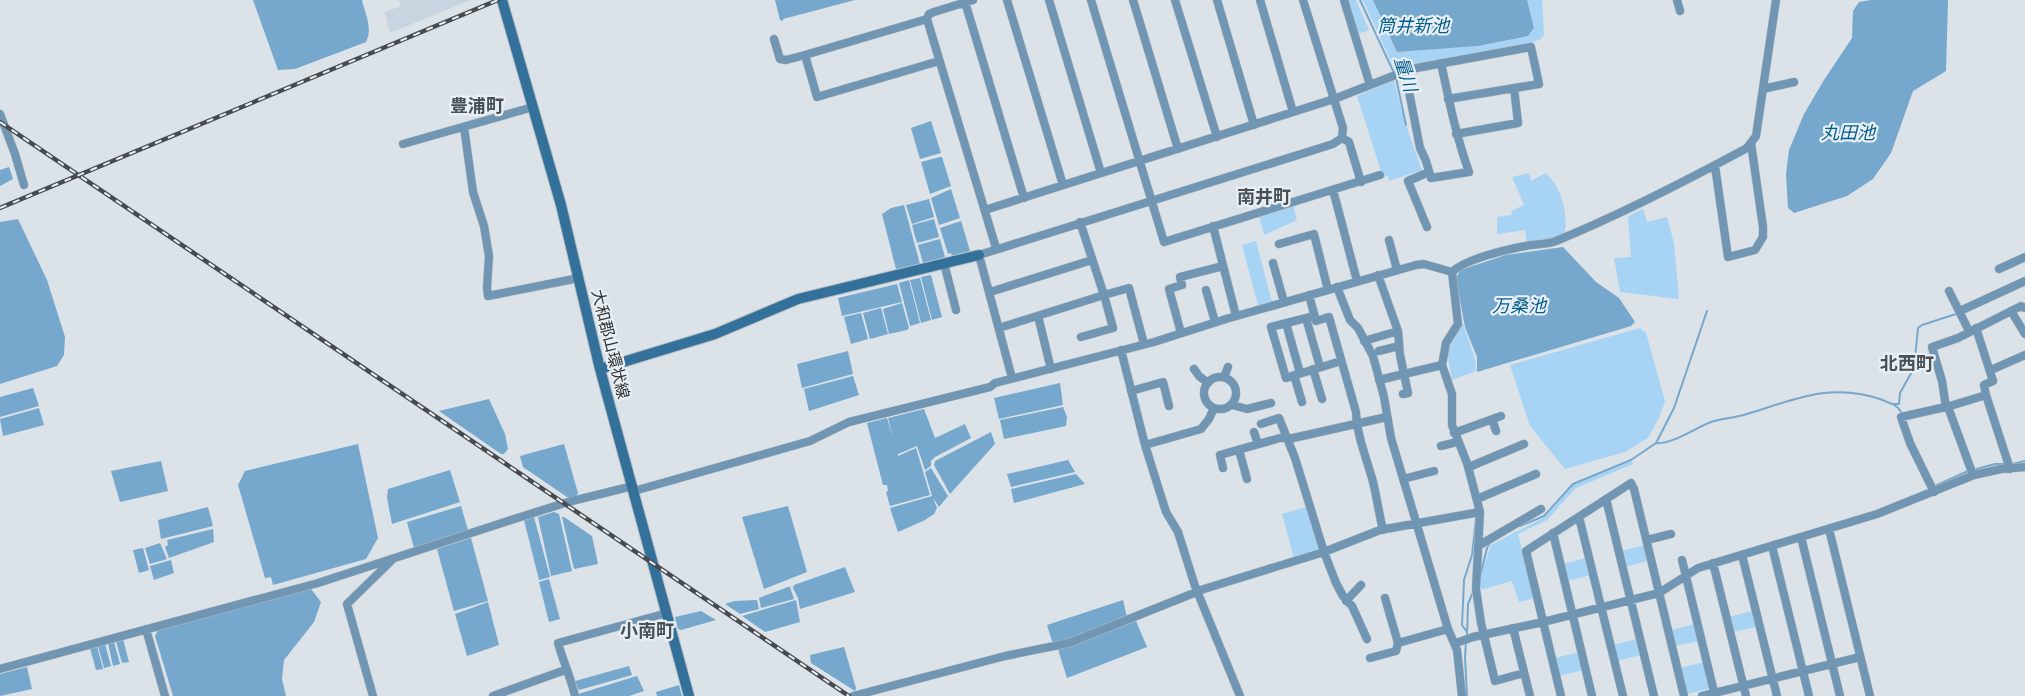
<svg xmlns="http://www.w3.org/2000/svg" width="2025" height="696" font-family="Merriweather,'Noto Sans JP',serif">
	<rect width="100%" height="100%" fill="#dbe2e8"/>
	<path fill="#c8d5e0" d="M399,0H471L390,33L385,12L401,6Z"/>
	<path fill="#a7d3f5" d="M1347,0H1356L1369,30L1357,34Z
		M1363,0H1373L1397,52L1478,46L1528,36L1534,28L1527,0H1542L1544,35L1541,39L1529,44L1402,66L1395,70Z
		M1394,80C1401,112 1411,140 1422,170L1389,181L1388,176L1383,177L1357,96Z
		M1529,173L1531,181L1546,173C1562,189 1568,212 1565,233L1550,241L1527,243L1525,230L1497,234V217L1512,215L1511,211L1524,205L1512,177Z
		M1293,205L1297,220L1264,235L1259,216Z
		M1643,209L1647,222L1667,217L1674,243L1679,299L1620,292L1614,258L1631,257L1628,216Z
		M1256,241L1272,302L1258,305L1242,245Z
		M1463,323L1475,359L1476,371L1452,380L1447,352Z
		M1640,328L1646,333L1665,401L1659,418L1648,438L1625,452L1565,469L1530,426L1510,365Z
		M1632,461L1633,464L1576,488L1547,520L1518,534L1535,598L1519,602L1512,581L1481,590L1480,578L1491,545L1545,517L1573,485Z
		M1306,507L1319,548L1316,551L1294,558L1282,514Z
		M1645,545L1648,561L1625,567L1621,551Z
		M1586,558L1590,575L1567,581L1563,564Z
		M1752,611L1756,627L1733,632L1729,617Z
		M1695,624L1699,641L1675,646L1671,630Z
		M1637,639L1641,655L1617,661L1613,645Z
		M1579,652L1583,670L1559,676L1555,658Z
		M1704,662L1711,688L1687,694L1680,668Z"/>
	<path fill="#76a7cc" d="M253,0H362C365,13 373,29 366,42L295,69L278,70Z
		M775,0H855L783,19V21L780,20Z
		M1373,0H1527L1534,28L1528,36L1478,46L1397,52Z
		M1871,0H1948L1946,71L1913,91L1891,153L1873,179L1847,196L1794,213L1788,208L1786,174L1789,150L1804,114L1824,80L1852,38L1853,11L1859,2Z
		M931,121L941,153L920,159L911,128Z
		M940,157H942L951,186L930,194L921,162Z
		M9,167L13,179L0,186V170Z
		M951,189L960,218L939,225L931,198Z
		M929,199L934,217L912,224L906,205Z
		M904,205L920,264L896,269L882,214L891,208Z
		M18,219L47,280L65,337L64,355L57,366L0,384V222Z
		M934,219L939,237L917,243L912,225Z
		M961,221L970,251L952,256L951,253L948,254L940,228Z
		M940,239L945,257L923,263L918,245Z
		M1563,247L1596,282L1619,298L1635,322L1631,326L1477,372V357L1465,327L1456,279L1460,270L1506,255Z
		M931,275L942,317L932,320L921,277Z
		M920,278L931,320L921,323L910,280Z
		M909,280L920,323L910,326L899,283Z
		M897,284L902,302L842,316L838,298Z
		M902,303L909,328L907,330L889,334L883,309Z
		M881,308L888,334L870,339L863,313Z
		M861,313L868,339L851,344L844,317Z
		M848,351L853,374L802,388L797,364Z
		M853,376L859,395L809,411L804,389Z
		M1060,383L1063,405L999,419L994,398Z
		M33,388L39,406L0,417V397Z
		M489,399L505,434L508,449L504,454H501L439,411Z
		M1063,407L1067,417L1066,426L1004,439L1000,420Z
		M39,408L44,425L3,436L0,419Z
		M924,409L935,438L965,424L971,438L935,457L931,461V466L925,470L917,446L898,454V456L916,448L930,495L890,506L886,492L888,491L887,485H883L867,423L887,418L893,438L888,418Z
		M991,432L995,444L950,494L934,465L935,461Z
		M358,444L378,538L366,559L273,585L271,577L265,578L238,485L245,471Z
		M564,444L578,493L576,497H567L523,467L520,456Z
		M1068,460L1075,472L1011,487L1007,474Z
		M161,461L168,491L120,502L111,471Z
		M931,468L948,496L939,507L933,498L937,508L934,514L925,520L898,532L890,508L932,496L925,472Z
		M450,470L460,502L392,524L387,498L388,489Z
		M1076,474L1085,484L1014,503L1011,489Z
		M461,506L468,530L414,548L407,522Z
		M788,506L807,572L764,589L742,517Z
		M208,507L213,526L161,539L158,520Z
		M554,512L559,514L572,571L551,576L538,517Z
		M534,517L550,577L539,580L524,520Z
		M562,517H564L592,536L598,564L574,569Z
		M213,529L214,542L169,558L165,547L168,545L167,540Z
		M471,538L488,601L454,611L437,549Z
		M160,543L167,559L150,564L145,548Z
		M143,548L149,570L139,573L133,550Z
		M171,560L174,573L154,580L150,566Z
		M845,567L855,592L800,609L798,598L793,588L794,585Z
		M549,579L560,619L549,622L539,582Z
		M788,587H790L794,599L761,608L759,598Z
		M311,589L321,602L314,622L284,660L282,679L286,696H173L155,636L159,628Z
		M757,600L759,609L740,614L725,604L735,601Z
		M796,600L800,622L765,632L742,616Z
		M1123,600L1127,617L1072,639L1055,643L1052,641L1047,625Z
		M488,602L499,645L467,656L455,614Z
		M701,611L716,620L681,630L678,629L675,617Z
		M1136,621L1147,647L1067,678L1058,649L1069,647Z
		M123,639L129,662L122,663L116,641Z
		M114,642L120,664L113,666L108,643Z
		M105,644L111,666L104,668L98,646Z
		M97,646L103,669L96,670L90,648Z
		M844,647L856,688L855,691L811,663L810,655Z
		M629,666L632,675L579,690L575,681Z
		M27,667L32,689L0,696V674Z
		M637,676L644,691L629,696H578V694Z
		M679,685L682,696H657L656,692Z"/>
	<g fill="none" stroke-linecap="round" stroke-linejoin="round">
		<path stroke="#76a7cc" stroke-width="2" d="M1360,0L1394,73
			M1396,78L1406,125
			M1894,404H1899L1900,393L1914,368L1918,328L1922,325L1959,313
			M1656,443C1671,445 1695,428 1711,422C1722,418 1735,418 1747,414C1793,400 1831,382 1880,399C1889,403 1897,404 1902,413
			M2012,464L2025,461
			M1973,470L1995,464H2006
			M1935,486L1968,471
			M1520,526L1544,516L1573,484L1631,460L1656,443L1674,408L1707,311
			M1481,573L1487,548L1491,542
			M1467,632L1462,625L1464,580L1472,555L1476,518
			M1467,636L1468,604L1473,592
			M1466,642L1465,657L1467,696"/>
		<defs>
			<path id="street" d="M973,0L934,12L929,14L927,19L996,248
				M1007,0L1063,185
				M1049,0L1101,173
				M1091,0L1164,242L1380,175
				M1133,0L1178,149
				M1175,0L1217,137
				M1217,0L1254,125
				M1260,0L1293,112
				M1344,0L1370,85
				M1677,0L1680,11
				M965,2L1024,198
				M927,19L805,55L817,97L939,61
				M774,39L780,59L786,60L805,55
				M1405,71L1420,148L1426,161L1431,178L1469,172C1456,136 1449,100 1441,63
				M1763,89L1794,82
				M0,114L15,154L24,185
				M464,127L473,192L484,226L489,256L487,287L488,296L579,278
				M1456,134L1518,123L1514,88
				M1342,138L1349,142L1361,182
				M403,144L533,107
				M1715,166L1728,257L1755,250L1763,237V227L1751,143
				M1333,190L1357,281
				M985,210L1334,99L1411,69L1531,47L1539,84L1448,99
				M1080,222L1104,295L1129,288L1144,344
				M1213,226L1236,316
				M1427,227L1408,181L1429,172
				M1389,240L1397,270
				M1279,244L1314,234L1328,290
				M944,263L956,310
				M1273,263L1284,302
				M1999,269L2025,257
				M1452,272C1465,260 1501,251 1520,247C1532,244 1545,245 1556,241C1622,214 1684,182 1747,148L1756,136L1776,0
				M1452,272L1458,324L1446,343L1442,365L1452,394V425L1467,463L1480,512L1476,589L1481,623L1495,681L1524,673
				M1378,275L1398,331L1400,355L1408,393L1403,394
				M1337,287L1350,320L1358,328L1373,356L1384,397L1391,438L1448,629L1457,650L1462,696
				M1206,290L1215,322
				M1949,291L1969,331
				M990,292L1092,260
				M1309,295L1316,321L1329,317L1356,412C1357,437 1367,459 1373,482C1377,498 1379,514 1383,530
				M1960,311L2025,281
				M2011,311L2025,334
				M1038,316L1051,369
				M1314,316L1271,327L1286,378L1341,361
				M1306,318L1320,367
				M1286,323L1300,373
				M999,328L1104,295L1113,328L1081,337
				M1181,333L1169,289L1182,285L1180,277L1223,266
				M1364,341L1398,331
				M1121,350L1145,445L1166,512L1178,532L1195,586L1240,696
				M1379,351L1399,346
				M1194,369L1199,376L1208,383
				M1313,369L1322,399
				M1991,370L2025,355
				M1294,375L1302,402
				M1204 393a16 16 0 1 1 32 0a16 16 0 1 1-32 0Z
				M1224,377L1228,367
				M1012,378L979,255L1333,144L1342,138L1343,128L1303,0
				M1379,380L1442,365
				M1131,391L1163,382L1169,406
				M1986,395L2010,469
				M1232,405L1247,409L1271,403
				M1946,407L1942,381L1932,347L1958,338L2021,306L2025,308
				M1948,407L1973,475
				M1492,419L1496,431
				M1261,424L1279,418L1295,458L1324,552L1336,583L1343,596L1352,606L1367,639
				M1254,432L1258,444
				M1454,433L1501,416
				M1145,445L1201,429L1209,419L1214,408
				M1441,446L1457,442
				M1239,450L1247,479
				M1469,467L1524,444
				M1223,468L1220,455L1280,438H1293L1387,417
				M1403,479L1434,471
				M634,491L810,441L849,422L990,387L995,383L1154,342L1226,319L1416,265L1424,264L1452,272
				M1934,492L1910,443L1901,417L1950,406L1986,395L1984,385L1993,381L1976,328
				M1477,499L1536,474
				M1606,499L1654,696
				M1579,517L1623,696
				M1829,529L1870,696
				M1553,533L1592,696
				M1801,537L1840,696
				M1647,540L1671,534
				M1478,546L1541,509
				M1772,546L1809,696
				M1742,555L1777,696
				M1682,560L1715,696
				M1713,563L1746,696
				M1385,598L1398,643
				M1346,601L1361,585
				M1513,628L1530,696
				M146,629L165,696
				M1456,643L1473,637L1543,622L1659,593L1698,568L1877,514L1974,475L2001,469L2025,467
				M1370,658L1396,651L1398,643L1448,629
				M0,669L318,583L511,520L568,502L633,486
				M373,696L347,604L391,561
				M493,696L565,670
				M575,696C571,678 563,661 558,643L667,613
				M853,696L1005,656L1069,643L1204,589L1324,552L1380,530L1480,512
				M1561,696L1526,551L1631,483L1634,489L1684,696
				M1702,696L1860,657"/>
			<path id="secondary" d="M502,0L561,205L600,369L689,696
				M600,369L715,334L798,299L979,255"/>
		</defs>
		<use href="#street" stroke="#b8bfc4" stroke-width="9"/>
		<use href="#secondary" stroke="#b8bfc4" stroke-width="12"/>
		<use href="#street" stroke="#7096b3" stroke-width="8"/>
		<use href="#secondary" stroke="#33719b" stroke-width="10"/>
		<defs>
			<path id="rail" d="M0,122L849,696
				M0,208L498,0"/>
		</defs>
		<use href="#rail" stroke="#484b4e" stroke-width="4.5"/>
		<use href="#rail" stroke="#e8eff5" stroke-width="2" stroke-dasharray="7" stroke-linecap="butt"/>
	</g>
	<g text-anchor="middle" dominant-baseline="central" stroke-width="4.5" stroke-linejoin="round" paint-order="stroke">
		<g font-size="16" fill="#2e3133" stroke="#e8eff5">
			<text transform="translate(611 344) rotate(76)">大和郡山環状線</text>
		</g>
		<g font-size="18" font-style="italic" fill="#025c8b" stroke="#e8eff5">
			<text x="1413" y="25">筒井新池</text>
			<text transform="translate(1406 74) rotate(72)">量川</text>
			<text x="1848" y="132">丸田池</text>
			<text x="1519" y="305">万桑池</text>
		</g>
		<g font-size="18" font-weight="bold" fill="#4a5054" stroke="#e8eff5">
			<text x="477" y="105">豊浦町</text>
			<text x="1264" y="196">南井町</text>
			<text x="1907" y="363">北西町</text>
			<text x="647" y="630">小南町</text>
		</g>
	</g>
</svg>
